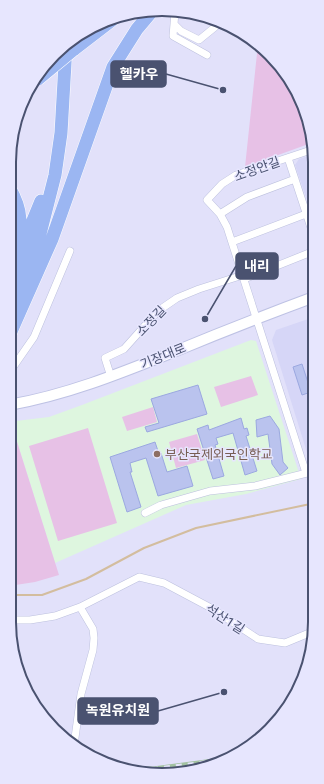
<svg xmlns="http://www.w3.org/2000/svg" width="324" height="784" font-family="Roboto,'Noto Sans KR',sans-serif">
	<rect width="100%" height="100%" fill="#e2e1fa"/>
	<path fill="#d6d6f7" d="M314,154V221L295,165L299,159Z
		M314,317L315,463L309,459L272,340L276,330Z"/>
	<path fill="#def6df" d="M251,340L256,341L301,479L246,494L186,505L55,563L13,429L16,421L49,417L82,405Z"/>
	<path fill="#e7c1e6" d="M258,44L277,61L299,95L314,142L245,167Z
		M251,376L258,395L221,407L214,387Z
		M153,407L157,422L127,431L122,417Z
		M88,428L117,523L58,541L29,446Z
		M13,429L59,575L35,582L9,586V430Z
		M197,434L205,460L176,468L169,442Z"/>
	<g fill="none" stroke-linecap="round" stroke-linejoin="round">
		<path stroke="#d3bd9e" stroke-width="2" d="M9,595H42L86,579L144,548L196,528L315,503"/>
	</g>
	<path fill="#bac3ee" stroke="#9ba8e0" d="M302,364L311,392L302,395L293,367Z
		M198,385L207,414L147,432L145,427L159,423L151,399Z
		M270,416L279,429L283,462L288,468L280,475L272,464L268,434L257,437L256,420Z
		M241,418L244,429L247,428L249,435L246,436L257,471L245,475L233,433L216,438L218,444L215,445L224,476L213,479L197,429L208,425L209,430Z
		M155,442L159,454L161,453L167,472L187,466L193,486L158,496L146,458L130,463L132,472H130L141,507L127,512L110,457Z"/>
	<g fill="none" stroke-linecap="round" stroke-linejoin="round">
		<defs>
			<path id="street" d="M175,12L174,24L181,31L199,40L215,27
				M174,24L173,36L207,55
				M288,158L314,237
				M220,214L247,197L295,179
				M232,242L306,214
				M244,279L314,251
				M9,373L34,337L70,251
				M111,377L105,358L124,349L158,311L177,298L199,289L243,275
				M306,473L227,227L220,214L207,200L222,184L236,175L314,149
				M145,513L161,505L210,491L255,486L315,471
				M9,620H30L55,616L80,607L139,577L164,583L211,608L258,639L285,643L314,631
				M74,745L81,694L93,650L94,638L93,629L80,607"/>
			<path id="secondary" d="M9,405C67,395 121,373 176,351C222,332 268,314 314,297"/>
			<path id="highway" d="M73,50L112,20
				M9,187C23,211 23,226 12,251
				M9,279L41,201
				M9,305L40,234L55,175L61,133L66,46
				M9,336L52,239L113,67L137,29L153,10"/>
		</defs>
		<use href="#street" stroke="#bdc1de" stroke-width="8"/>
		<use href="#secondary" stroke="#bec2e4" stroke-width="12"/>
		<use href="#highway" stroke="#fff" stroke-width="14"/>
		<use href="#street" stroke="#fff" stroke-width="7"/>
		<use href="#secondary" stroke="#fff" stroke-width="10"/>
		<use href="#highway" stroke="#9bb6f2" stroke-width="13"/>
		<defs>
			<path id="rail" d="M128,769L155,768L223,759"/>
		</defs>
		<use href="#rail" stroke="#a2c2a1" stroke-width="3.5"/>
		<use href="#rail" stroke="#e7e6fe" stroke-width="2" stroke-dasharray="6" stroke-linecap="butt"/>
		<defs>
			<path id="highway-bridge" d="M38,79L73,50"/>
		</defs>
		<use href="#highway-bridge" stroke="#fff" stroke-width="14" stroke-linecap="butt"/>
		<use href="#highway-bridge" stroke="#9bb6f2" stroke-width="13"/>
	</g>
	<circle fill="#8d6e63" stroke="#e7e6fe" stroke-width="1.5" cx="157" cy="454" r="4"/>
	<g text-anchor="middle" dominant-baseline="central" stroke-width="3" stroke-linejoin="round" paint-order="stroke">
		<g font-size="13" fill="#4a5270" stroke="#e7e6fe">
			<text transform="translate(257 169) rotate(-20)">소정안길</text>
			<text transform="translate(151 321) rotate(-46)">소정길</text>
			<text transform="translate(163 356) rotate(-22)">기장대로</text>
			<text transform="translate(225 619) rotate(33)">석산1길</text>
		</g>
		<g font-size="13" fill="#785e54" stroke="#e7e6fe" text-anchor="start">
			<text x="165" y="454">부산국제외국인학교</text>
		</g>
	</g>
	<path d="M0 0H324V784H0ZM162 16H162A146 146 0 0 1 308 162V622A146 146 0 0 1 162 768H162A146 146 0 0 1 16 622V162A146 146 0 0 1 162 16Z" fill="#e7e6fe" fill-rule="evenodd"/>
	<path fill="none" stroke="#4a5270" stroke-width="2" d="M162 16H162A146 146 0 0 1 308 162V622A146 146 0 0 1 162 768H162A146 146 0 0 1 16 622V162A146 146 0 0 1 162 16Z"/>
	<path fill="none" stroke="#4a5270" stroke-width="1.5" d="M223 90L166 74M205 319L236 266M224 692L158 711"/>
	<g fill="#4a5270" stroke="#e7e6fe" stroke-width="1.5">
		<circle cx="223" cy="90" r="4"/>
		<circle cx="205" cy="319" r="4"/>
		<circle cx="224" cy="692" r="4"/>
	</g>
	<g fill="#4a5270" stroke="#4a5270" stroke-width="1.5">
		<rect x="111" y="61" width="55" height="26" rx="4"/>
		<rect x="236" y="253" width="42" height="26" rx="4"/>
		<rect x="78" y="698" width="80" height="26" rx="4"/>
	</g>
	<g font-size="14" text-anchor="middle" font-weight="bold" fill="#fff">
		<text x="139" y="79">헬카우</text>
		<text x="257" y="271">내리</text>
		<text x="118" y="715">녹원유치원</text>
	</g>
</svg>
